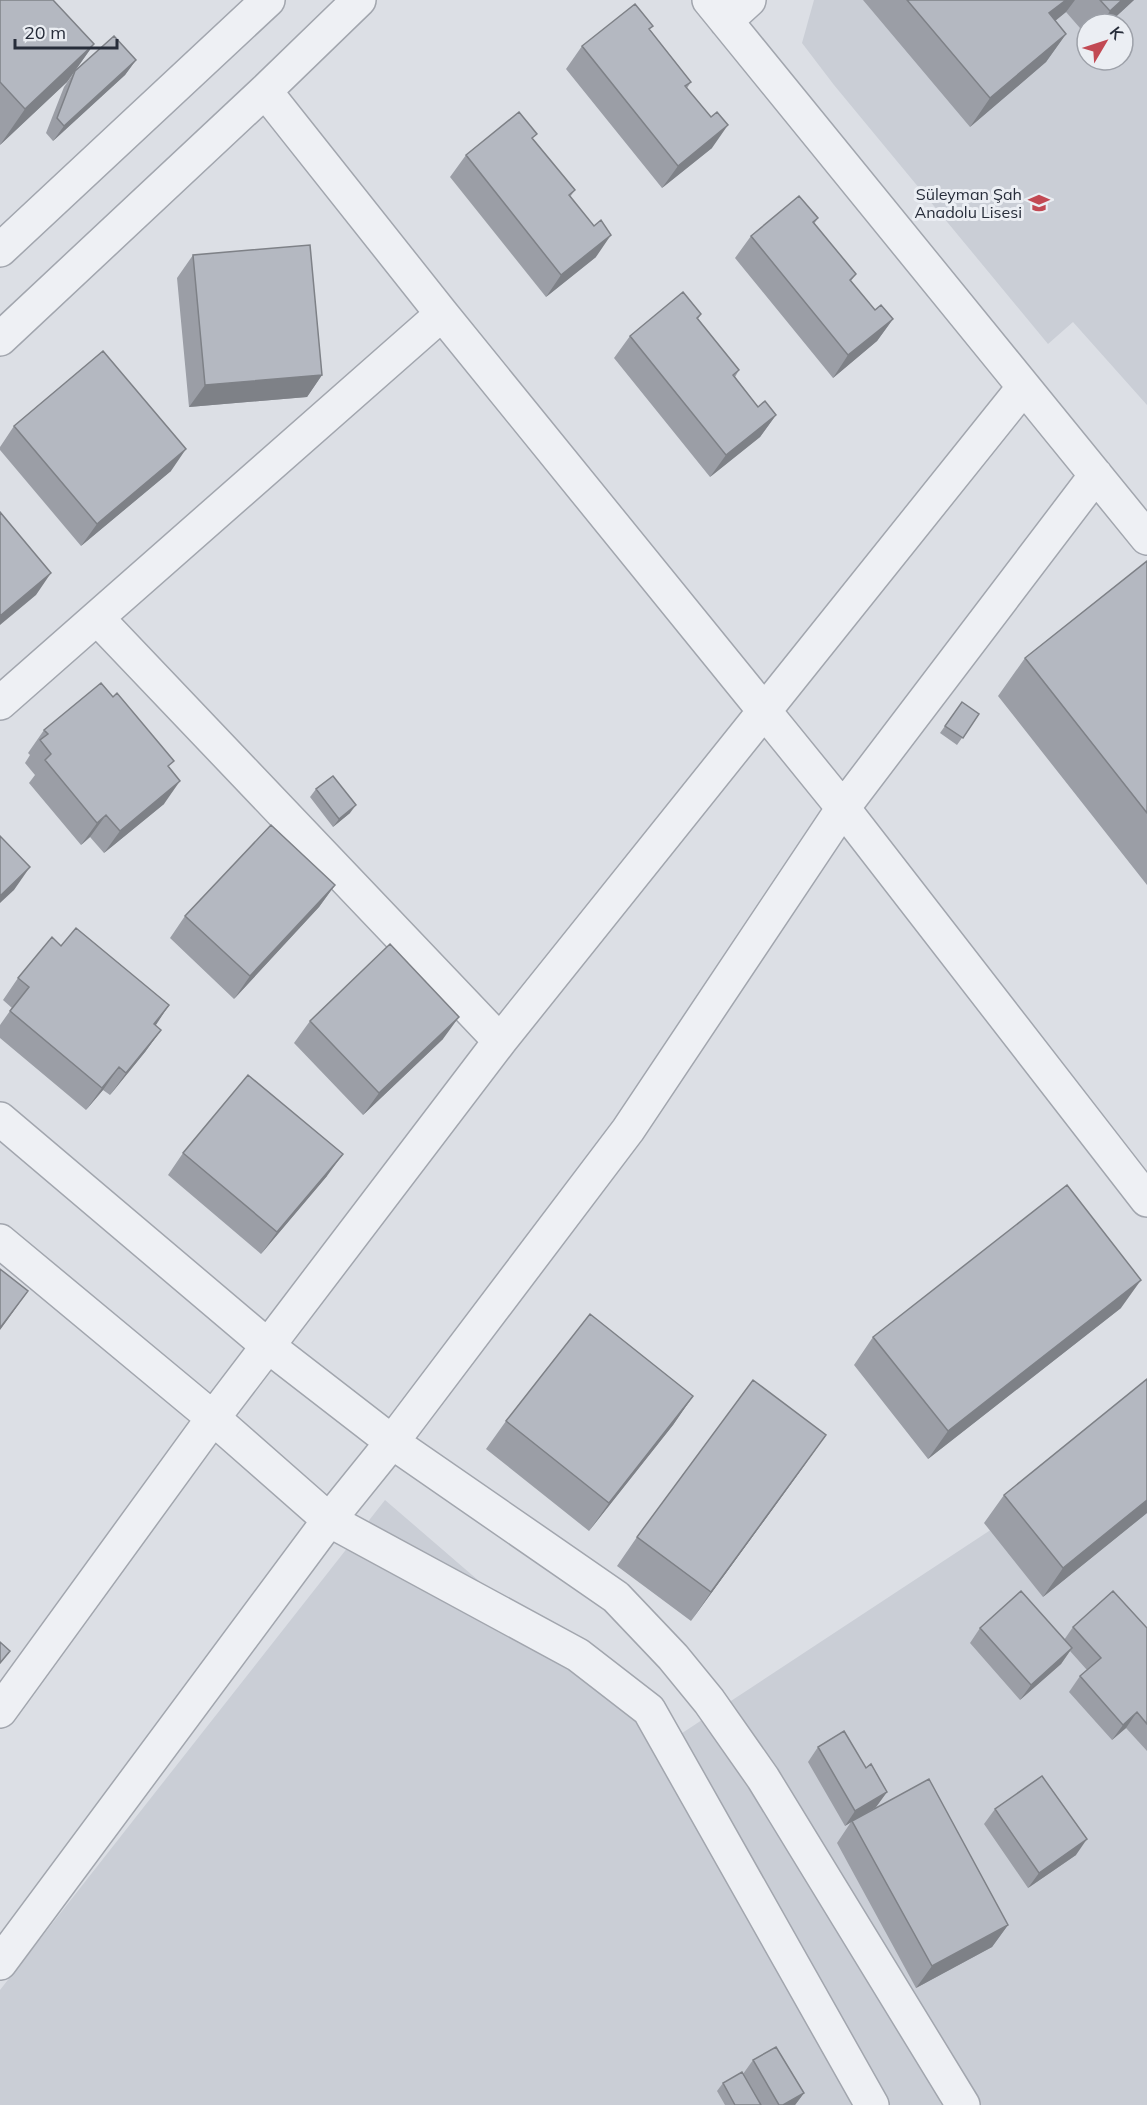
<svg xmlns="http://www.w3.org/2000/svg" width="1147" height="2105" font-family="Mulish,sans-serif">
	<rect width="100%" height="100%" fill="#dcdfe5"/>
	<path fill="#caced6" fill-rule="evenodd" d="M814,0H1147V405L1073,322L1048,344L834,85L802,43ZM1087,24H1123V60H1087Z
		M1147,1427V2105H0V1990L385,1500L667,1743Z"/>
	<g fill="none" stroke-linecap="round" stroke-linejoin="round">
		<defs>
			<path id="minor" d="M709,0L1147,538
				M726,21L749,0
				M265,91L442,314L843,808L1147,1200
				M0,250L268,0
				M0,339L265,91L359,0
				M98,619L500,1041
				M0,703L442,314
				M0,1119L268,1346L392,1442L616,1597L673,1657L709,1701L763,1778L963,2105
				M0,1241L213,1418L329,1520L578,1655L649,1710L872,2105
				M0,1711L213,1418L500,1041L1023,388
				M0,1963L329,1520L392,1442L628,1130L843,808L1096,475"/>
		</defs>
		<use href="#minor" stroke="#a2a6ae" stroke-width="36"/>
		<use href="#minor" stroke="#eef0f4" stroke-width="33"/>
	</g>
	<path fill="#9b9ea6" d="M0,0L94,44L67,82L0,145Z
		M863,0H1134L1108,24H1087V36L1066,12L1055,21L1066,34L1046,62L970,127Z
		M650,30L691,82L687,88L712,148L662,188L566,69L582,46Z
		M136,60L125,75L53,141L46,133L64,87L75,71Z
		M533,139L575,190L570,197L596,257L546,297L450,177L466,155Z
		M818,218L814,224L856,274L851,281L875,310L893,319L877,341L833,378L735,258L751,236Z
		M193,255L322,375L307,397L189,407L177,278Z
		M701,314L698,319L739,370L735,377L758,407L776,415L760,437L710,477L614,358L630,336Z
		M14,426L171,471L81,546L0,450V447Z
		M1147,561V885L998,696L1025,658Z
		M962,702L979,714L957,745L940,733Z
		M44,730L169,768L164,804L104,853L90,837L81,845L29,783L35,775L25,763L30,755L28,753Z
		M316,789L350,813L333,827L310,797Z
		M335,885L319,907L234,999L170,938L185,916Z
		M18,978L169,1005L155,1025L161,1030L145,1052L110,1095L103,1090L86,1110L0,1038V1025L12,1008L3,1000Z
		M310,1021L443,1039L363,1115L294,1043Z
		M183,1153L327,1176L261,1254L168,1175Z
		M1121,1308L928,1459L854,1365L873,1337Z
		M693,1396L673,1425L589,1531L486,1449L506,1421Z
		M806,1463L691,1621L617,1566L637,1537Z
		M1004,1495L1147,1513L1043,1597L984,1523Z
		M1073,1627L1147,1628V1751L1126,1728L1112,1740L1069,1692L1080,1676L1087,1670L1070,1651L1061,1664L1020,1700L970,1643L980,1628L1064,1640Z
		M818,1747L866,1768L887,1792L876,1807L1008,1925L992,1947L916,1988L837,1843L851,1822L845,1826L808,1762Z
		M995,1809L1076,1855L1028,1888L984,1824Z
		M753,2060L804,2093L795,2105H725L717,2091L723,2083L743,2074Z"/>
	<path fill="#7e8187" d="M1066,0H1075L1066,12L1029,42L1049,13Z
		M1122,0H1134L1108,24H1101L1110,11Z
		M1066,34L1046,62L970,127L990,98Z
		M94,44L67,82L0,145L25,109Z
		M136,60L125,75L53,141L64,126Z
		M728,125L712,148L662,188L678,166Z
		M611,235L596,257L546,297L561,275Z
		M893,319L877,341L833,378L848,355Z
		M322,375L307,397L189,407L205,385Z
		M776,415L760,437L710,477L726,455Z
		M186,449L171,471L81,546L97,524Z
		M51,573L36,595L0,625V616Z
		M180,781L164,804L104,853L120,831Z
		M356,805L350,813L333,827L339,819Z
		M106,815L90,837L81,845L97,823Z
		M30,867L14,890L0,903V896Z
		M335,885L319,907L234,999L250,976Z
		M169,1005L154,1028V1024Z
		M459,1017L443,1039L363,1115L379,1093Z
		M161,1030L145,1052L110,1095L126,1073Z
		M119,1067L103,1090L86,1110L102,1088Z
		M343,1154L327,1176L261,1254L277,1232Z
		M1141,1280L1121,1308L928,1459L948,1431Z
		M28,1291L8,1319L0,1330V1328Z
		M693,1396L673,1425L589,1531L609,1503Z
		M826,1435L806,1463L691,1621L711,1592Z
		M1147,1500V1513L1043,1597L1063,1568Z
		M1072,1648L1061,1664L1020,1700L1031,1685Z
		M1137,1712L1126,1728L1112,1740L1123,1725Z
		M887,1792L876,1807L845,1826L855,1811Z
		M1087,1839L1076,1855L1028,1888L1039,1873Z
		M1008,1925L992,1947L916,1988L932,1966Z
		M804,2093L795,2105H783Z"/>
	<path fill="#b4b8c1" stroke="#7e8187" stroke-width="1.5" d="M0,0H53L94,44L25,109L0,82Z
		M907,0H1066L1049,13L1066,34L990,98Z
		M1100,0H1122L1110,11Z
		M635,4L653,26L649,29L691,82L685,86L711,117L717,112L728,125L678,166L582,46Z
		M114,36L136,60L64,126L57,118L75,71Z
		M519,112L537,134L532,138L575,190L569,195L594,226L601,220L611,235L561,275L466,155Z
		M799,196L818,218L813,222L856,274L850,280L875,310L881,305L893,319L848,355L751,236Z
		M310,245L322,375L205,385L193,255Z
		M683,292L701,314L697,318L739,370L733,375L758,407L765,401L776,415L726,455L630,336Z
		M103,351L186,449L97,524L14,426Z
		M0,512L51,573L0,616Z
		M1147,561V813L1025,658Z
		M101,683L113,697L117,693L174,761L168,766L180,781L120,831L106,815L97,823L45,760L51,754L40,740L48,734L44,730Z
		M962,702L979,714L963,738L945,726Z
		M333,776L356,805L339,819L316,789Z
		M271,825L335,885L250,976L185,916Z
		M0,836L30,867L0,896Z
		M76,928L169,1005L154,1024L161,1030L126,1073L119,1067L102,1088L10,1011L29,987L18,978L52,937L61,946Z
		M390,944L459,1017L379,1093L310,1021Z
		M248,1075L343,1154L277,1232L183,1153Z
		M1067,1185L1141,1280L948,1431L873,1337Z
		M0,1269L28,1291L0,1328Z
		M590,1314L693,1396L609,1503L506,1421Z
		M1147,1379V1500L1063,1568L1004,1495Z
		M753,1380L826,1435L711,1592L637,1537Z
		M1021,1591L1072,1648L1031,1685L980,1628Z
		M1113,1591L1147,1628V1724L1137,1712L1123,1725L1080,1676L1101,1658L1073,1627Z
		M0,1642L10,1651L0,1663Z
		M844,1731L866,1768L871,1764L887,1792L855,1811L818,1747Z
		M1042,1776L1087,1839L1039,1873L995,1809Z
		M929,1779L1008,1925L932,1966L852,1821Z
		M776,2047L804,2093L783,2105H779L753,2060Z
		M742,2072L761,2105H735L723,2083Z"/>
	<defs>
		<symbol id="school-bare" viewBox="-9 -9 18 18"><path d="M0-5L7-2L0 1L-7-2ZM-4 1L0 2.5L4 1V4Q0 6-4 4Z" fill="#c24953" stroke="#ebeef3" stroke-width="2.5" paint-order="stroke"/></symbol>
	</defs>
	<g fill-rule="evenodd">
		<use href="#school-bare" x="1024" y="188" width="30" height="30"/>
	</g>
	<g text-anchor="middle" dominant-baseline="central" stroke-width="6" stroke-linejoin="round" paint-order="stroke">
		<g font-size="16" fill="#272d3a" stroke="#ebeef3" text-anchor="end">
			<text x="1022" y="194">Süleyman Şah<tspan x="1022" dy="18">Anadolu Lisesi</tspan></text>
		</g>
	</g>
	<g transform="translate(1105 42) rotate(51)"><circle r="28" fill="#ebeef3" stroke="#9da1a9" stroke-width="1.5"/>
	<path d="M0-4.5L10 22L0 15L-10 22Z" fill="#c24953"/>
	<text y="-9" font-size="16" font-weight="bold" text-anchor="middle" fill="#272d3a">K</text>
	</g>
	<path d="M15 39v9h102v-9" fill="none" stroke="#272d3a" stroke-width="3"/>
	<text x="24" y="39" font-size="18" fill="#272d3a" stroke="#ebeef3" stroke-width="4.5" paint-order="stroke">20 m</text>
</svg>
